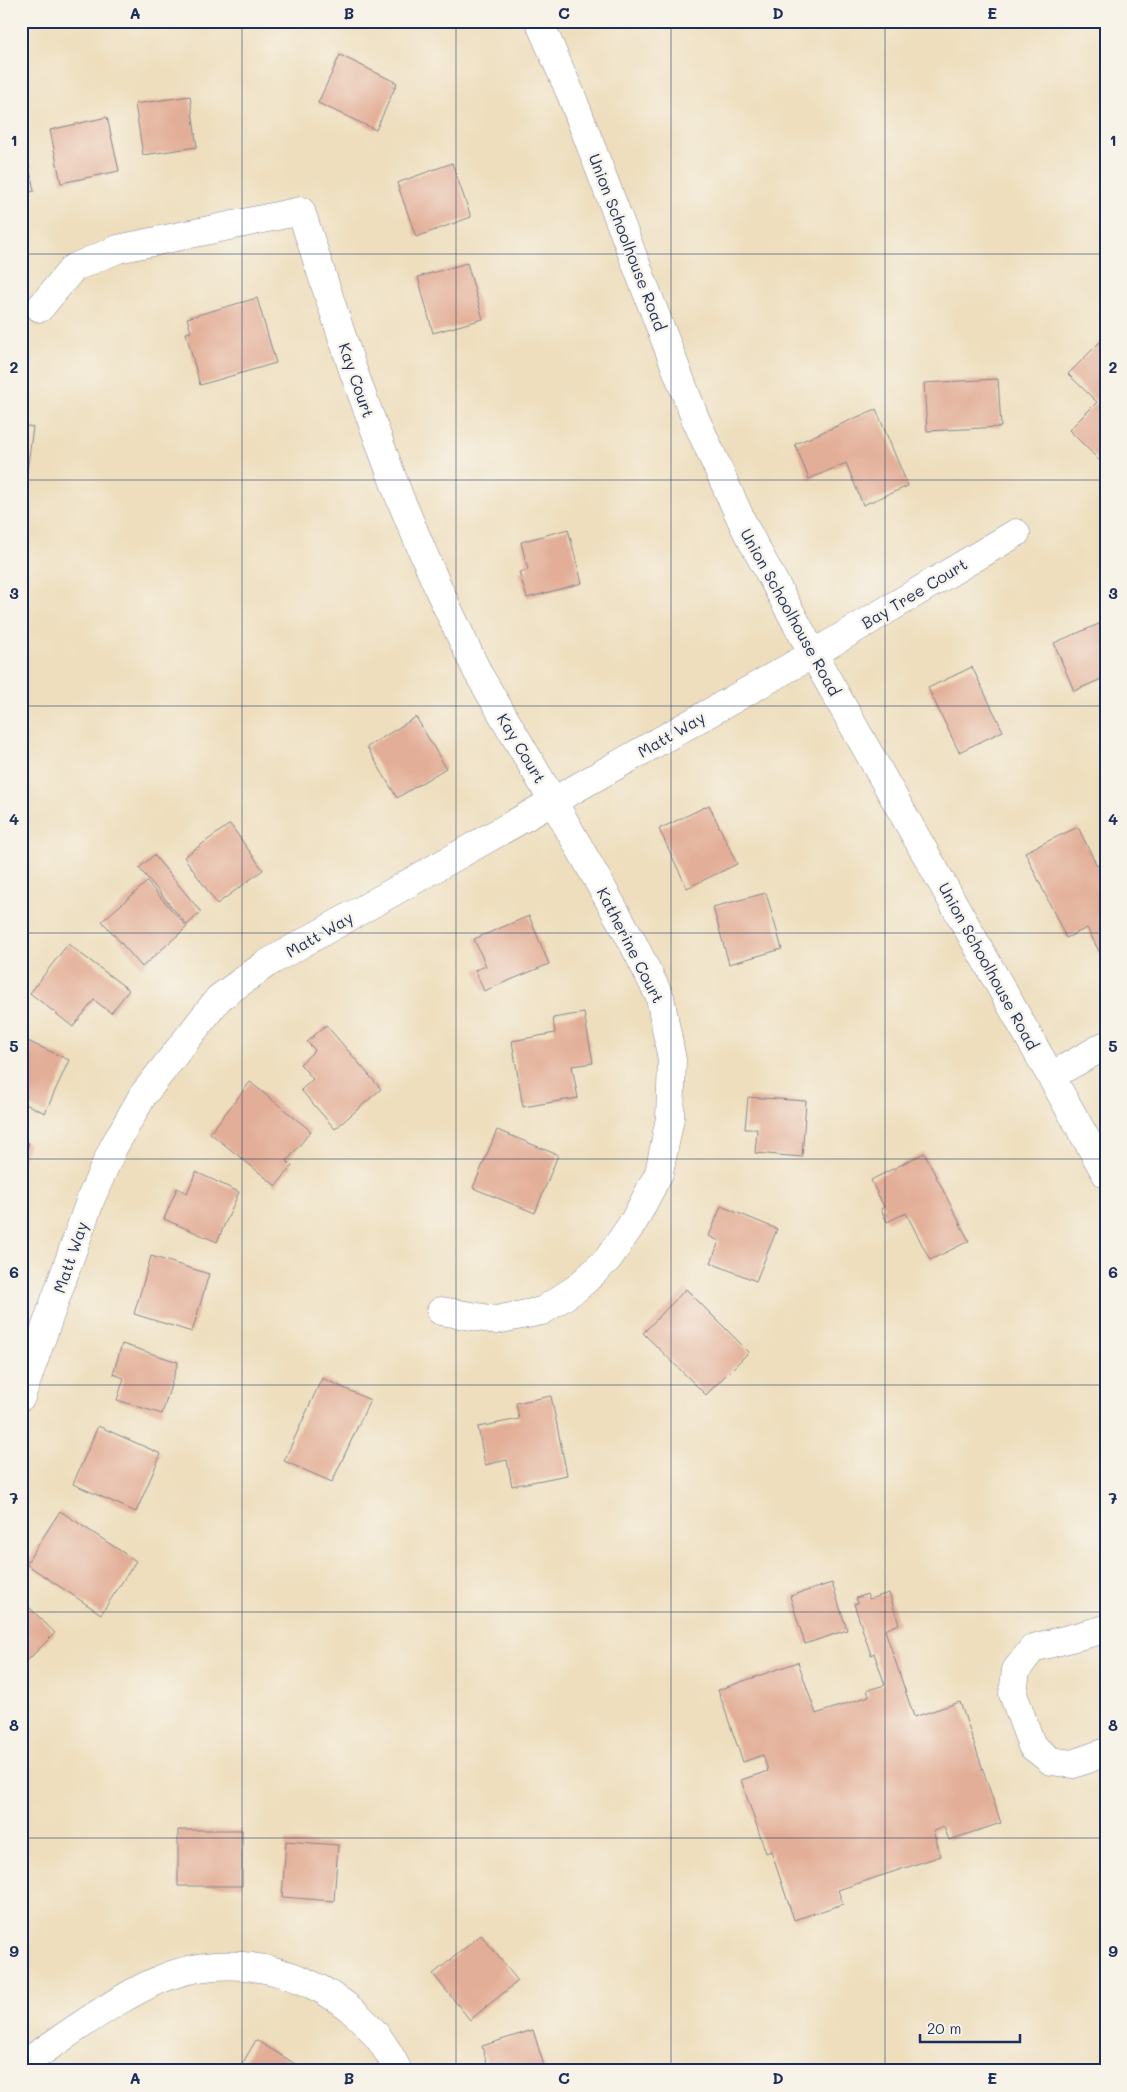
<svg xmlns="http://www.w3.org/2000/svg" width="1127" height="2092" font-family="Mali,sans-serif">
	<rect width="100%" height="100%" fill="#f7f3e8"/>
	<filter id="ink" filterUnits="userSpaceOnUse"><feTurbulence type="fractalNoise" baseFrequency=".02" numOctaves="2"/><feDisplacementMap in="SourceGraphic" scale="10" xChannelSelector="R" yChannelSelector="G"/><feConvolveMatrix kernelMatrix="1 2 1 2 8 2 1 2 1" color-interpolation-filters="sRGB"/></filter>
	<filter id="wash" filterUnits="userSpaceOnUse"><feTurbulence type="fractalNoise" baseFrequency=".0096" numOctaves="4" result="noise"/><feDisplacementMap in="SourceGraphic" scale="20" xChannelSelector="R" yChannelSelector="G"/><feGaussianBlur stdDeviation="1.12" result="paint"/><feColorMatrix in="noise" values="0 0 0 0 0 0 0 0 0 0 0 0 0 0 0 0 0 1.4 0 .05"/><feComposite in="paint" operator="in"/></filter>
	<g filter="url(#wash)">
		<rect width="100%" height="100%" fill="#eedebd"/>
		<g id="blocks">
			<path fill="#e3ae97" d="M340,55L397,83L376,130L318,103Z
				M190,96L197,147L143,155L135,104Z
				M107,117L119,171L61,183L50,130Z
				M27,156L34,191L21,194V157Z
				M452,163L471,217L416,237L397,183Z
				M467,263L483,319L433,333L418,277Z
				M257,298L276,363L200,385L186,333L191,332L187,318Z
				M1106,336V456L1100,461L1069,430L1097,402L1068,374Z
				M998,379L1001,427L927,431L924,383Z
				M876,409L908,486L863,505L846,463L809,479L795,444Z
				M21,425L33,427L26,479L21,478Z
				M568,529L582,583L527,598L519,572L528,570L521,542Z
				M1106,621V677L1074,691L1054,643Z
				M972,667L1003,731L959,752L928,688Z
				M416,717L446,768L397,798L367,747Z
				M709,805L737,864L687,888L659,829Z
				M230,824L263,870L217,904L184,857Z
				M1078,827L1097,866L1106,862V950L1100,953L1087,928L1066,938L1025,852Z
				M154,855L201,912L187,925L139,868Z
				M147,882L187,927L142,967L102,921Z
				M766,893L782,949L729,964L713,907Z
				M529,916L549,964L484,991L475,970L486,966L474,939Z
				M68,944L129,990L111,1013L94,1000L73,1027L30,993Z
				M584,1013L593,1063L572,1066L578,1098L523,1107L512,1041L555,1033L553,1018Z
				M326,1025L381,1089L335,1129L301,1090L313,1079L300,1064L315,1050L307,1042Z
				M21,1038L69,1060L45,1113L21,1102Z
				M250,1082L311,1131L287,1161L292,1166L276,1186L210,1133Z
				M748,1097L806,1101L802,1157L755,1153L757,1129H745Z
				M497,1130L558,1155L535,1213L473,1188Z
				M21,1140L29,1143L22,1165L21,1164Z
				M924,1153L969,1241L930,1260L906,1213L887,1222L881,1209L884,1207L871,1180Z
				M196,1172L239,1192L217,1242L164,1219L177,1188L187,1193Z
				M721,1206L777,1229L756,1281L711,1263L719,1241L709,1236Z
				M151,1256L209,1274L192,1332L134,1314Z
				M686,1289L749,1352L706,1395L643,1333Z
				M122,1344L178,1362L162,1414L117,1400L124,1378L113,1374Z
				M322,1378L370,1400L332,1482L284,1461Z
				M551,1396L567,1475L512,1486L507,1460L485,1465L478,1427L519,1419L516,1403Z
				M98,1426L161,1454L136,1512L73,1484Z
				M60,1511L136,1561L101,1614L26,1564Z
				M832,1583L847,1630L805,1644L790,1596Z
				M889,1593L899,1624L885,1630L914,1717L960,1702L1001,1823L949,1840L944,1827L933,1831L941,1856L838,1890L843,1904L794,1920L771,1851L766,1853L741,1780L768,1771L763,1755L743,1762L718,1690L798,1662L816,1714L869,1696L867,1690L885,1685L874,1653L871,1655L854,1604L858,1603L856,1598L867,1594L869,1599Z
				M21,1599L55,1633L21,1667Z
				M178,1830H242V1886H178Z
				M286,1841L338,1845L334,1901L282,1897Z
				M481,1935L518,1981L470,2020L433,1974Z
				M533,2030L545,2069L489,2071L482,2046Z
				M256,2040L307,2071H238Z"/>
		</g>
	</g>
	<g filter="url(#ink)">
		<use href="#blocks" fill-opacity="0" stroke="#84868e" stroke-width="1"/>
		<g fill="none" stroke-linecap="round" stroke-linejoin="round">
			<defs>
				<path id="minor" d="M539,21L572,97L695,418L745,528L813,654L1106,1174
					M40,308L73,268L118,249L301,211L353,370L399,496L439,590L478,673L553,801L632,941L660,997L672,1060L670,1118L659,1173L634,1221L608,1259L577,1288L542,1311L496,1320L441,1311
					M1051,1076L1106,1045
					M21,1397L91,1198L113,1148L143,1095L219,998L266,964L813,654L1016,533
					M1106,1629L1033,1648L1016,1670L1013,1694L1032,1746L1051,1761L1073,1764L1106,1752
					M28,2061C72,2032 125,1991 174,1974C259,1946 362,1989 398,2071"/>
			</defs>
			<use href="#minor" stroke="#84868e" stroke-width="29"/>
			<use href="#minor" stroke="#fff" stroke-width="28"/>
		</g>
	</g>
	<path fill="none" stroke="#1b2f5e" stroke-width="1" stroke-opacity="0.55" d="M242,21V2071M456,21V2071M671,21V2071M885,21V2071M21,254H1106M21,480H1106M21,706H1106M21,933H1106M21,1159H1106M21,1385H1106M21,1612H1106M21,1838H1106"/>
	<g text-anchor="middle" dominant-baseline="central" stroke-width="5" stroke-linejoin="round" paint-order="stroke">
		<g font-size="16" fill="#1b2f5e" stroke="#f7f3e8">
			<text transform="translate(628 242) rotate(69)">Union Schoolhouse Road</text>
			<text transform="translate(357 380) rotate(71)">Kay Court</text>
			<text transform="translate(914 593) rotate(-31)">Bay Tree Court</text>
			<text transform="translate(791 612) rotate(61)">Union Schoolhouse Road</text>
			<text transform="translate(671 734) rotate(-30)">Matt Way</text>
			<text transform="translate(522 748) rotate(59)">Kay Court</text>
			<text transform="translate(319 934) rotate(-30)">Matt Way</text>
			<text transform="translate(631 945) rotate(63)">Katherine Court</text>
			<text transform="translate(989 966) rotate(61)">Union Schoolhouse Road</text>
			<text transform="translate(70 1257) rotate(-71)">Matt Way</text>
		</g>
	</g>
	<rect width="1127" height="2092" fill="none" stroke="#f7f3e8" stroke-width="55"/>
	<path d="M920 2034v8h100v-8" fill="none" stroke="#1b2f5e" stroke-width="2.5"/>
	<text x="927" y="2034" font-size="15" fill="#1b2f5e" stroke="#f7f3e8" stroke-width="4" paint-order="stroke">20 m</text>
	<rect x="28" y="28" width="1072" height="2036" fill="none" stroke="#1b2f5e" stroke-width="2"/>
	<g font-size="16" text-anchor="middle" font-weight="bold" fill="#1b2f5e">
		<text x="135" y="19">A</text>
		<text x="349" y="19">B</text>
		<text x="564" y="19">C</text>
		<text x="778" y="19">D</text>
		<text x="992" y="19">E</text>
		<text x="14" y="146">1</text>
		<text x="1113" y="146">1</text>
		<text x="14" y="373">2</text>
		<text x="1113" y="373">2</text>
		<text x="14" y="599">3</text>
		<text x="1113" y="599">3</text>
		<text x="14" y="825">4</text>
		<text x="1113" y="825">4</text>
		<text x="14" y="1052">5</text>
		<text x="1113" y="1052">5</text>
		<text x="14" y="1278">6</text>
		<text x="1113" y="1278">6</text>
		<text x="14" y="1504">7</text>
		<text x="1113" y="1504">7</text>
		<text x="14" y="1731">8</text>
		<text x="1113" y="1731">8</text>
		<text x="14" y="1957">9</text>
		<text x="1113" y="1957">9</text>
		<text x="135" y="2084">A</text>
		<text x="349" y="2084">B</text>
		<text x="564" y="2084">C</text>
		<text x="778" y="2084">D</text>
		<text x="992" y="2084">E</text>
	</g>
</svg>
